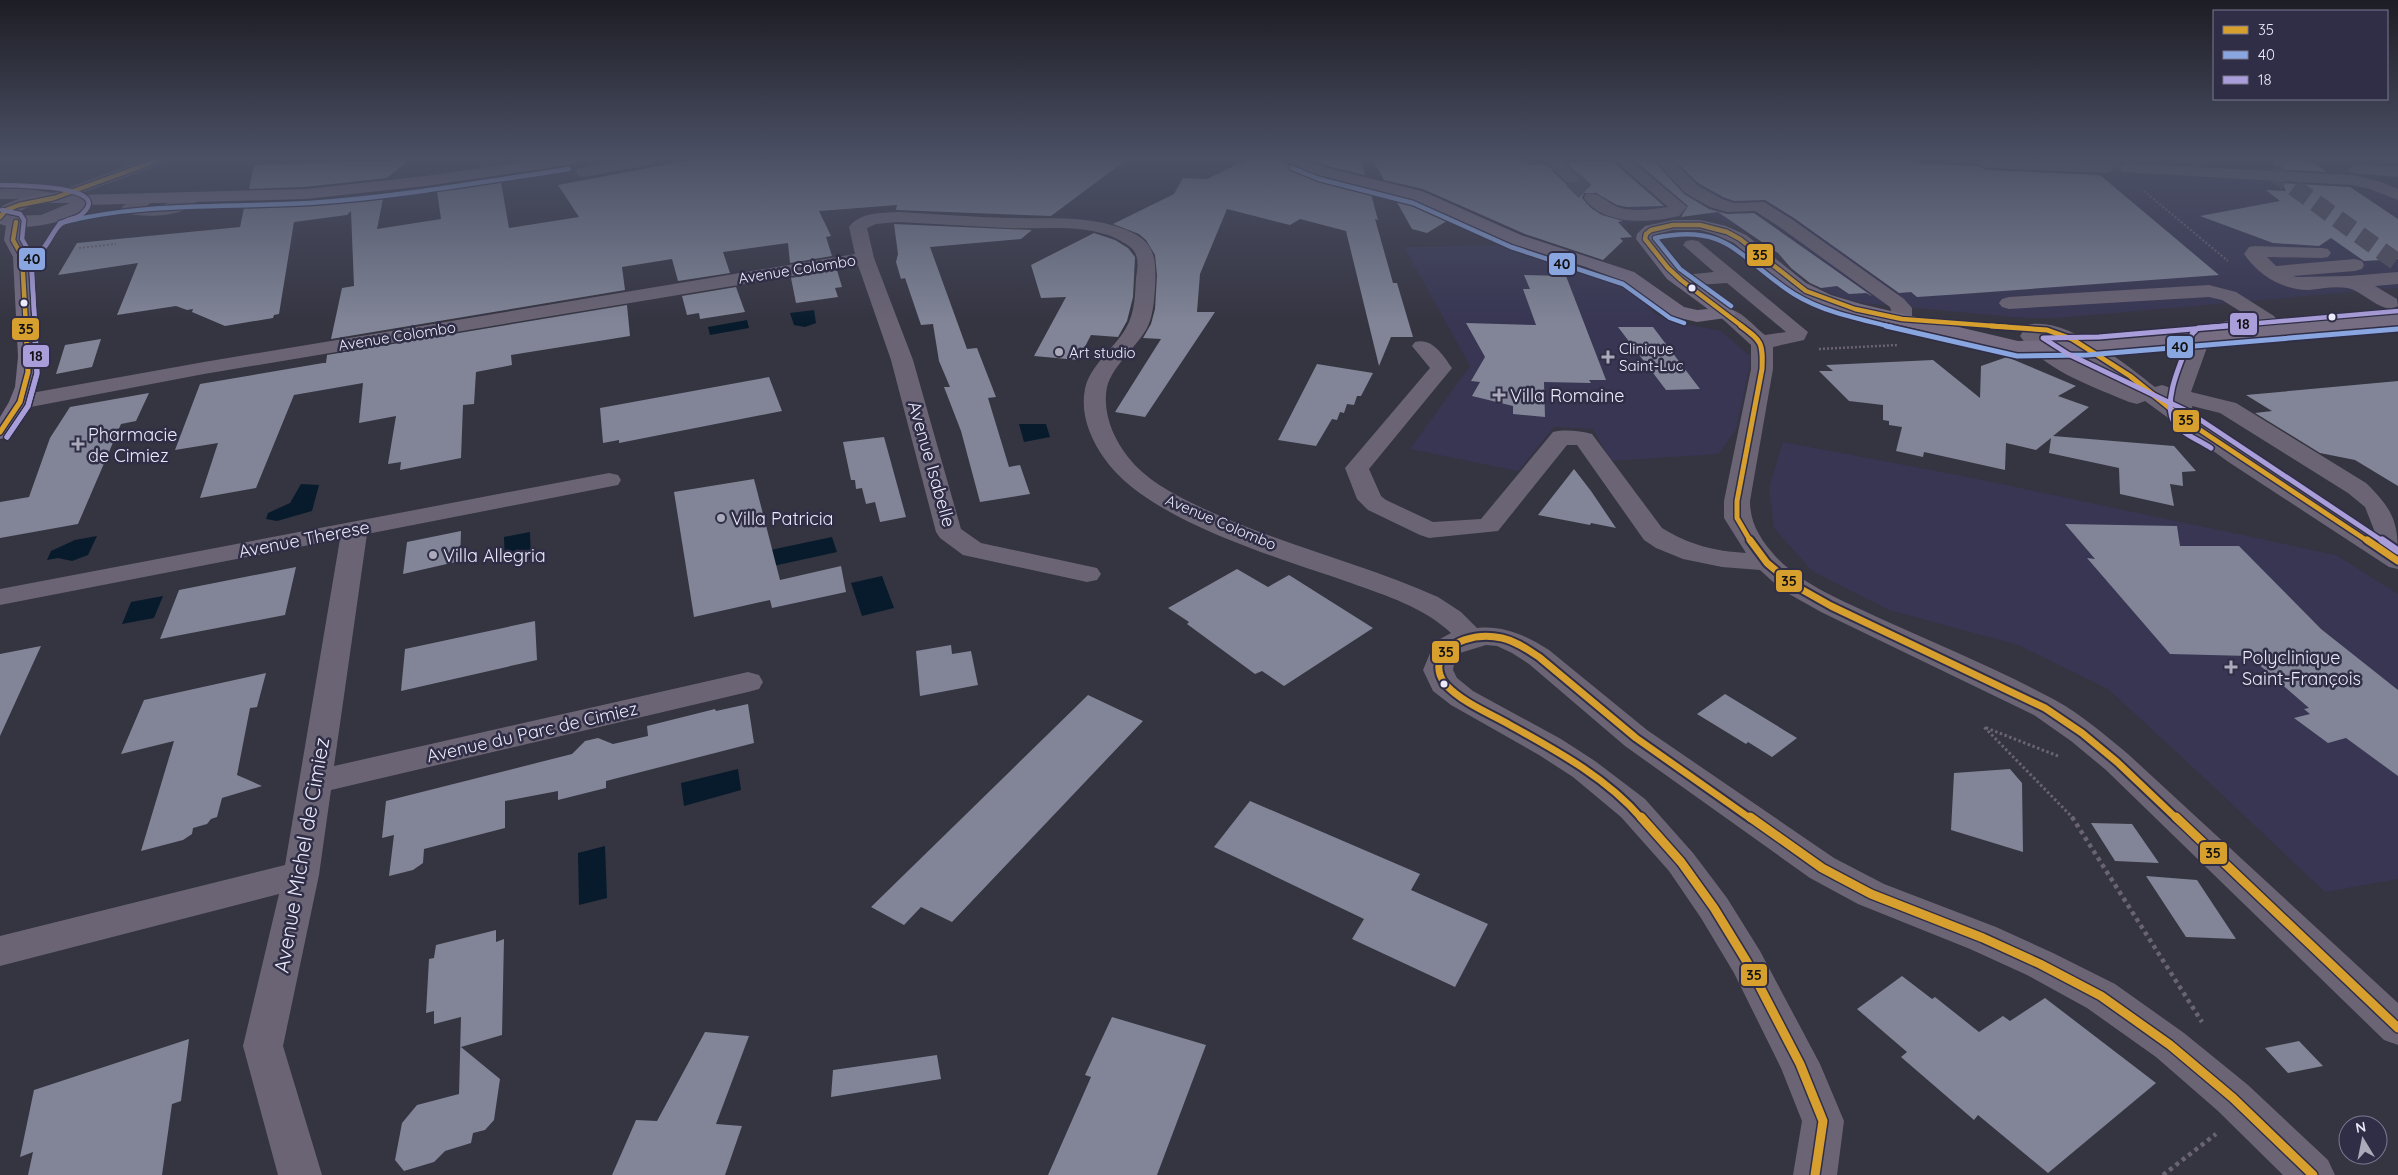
<svg xmlns="http://www.w3.org/2000/svg" width="2398" height="1175" font-family="Quicksand,sans-serif">
	<rect width="100%" height="100%" fill="#353441"/>
	<path fill="#383653" d="M1321,160H2229L2250,169L2380,176L2398,188V288L2057,318H2025L1862,303L1837,296L1816,286L1796,273L1778,253L1755,236L1740,228L1700,212L1682,217L1641,220L1622,225L1632,237L1620,238L1617,247L1608,255L1555,240L1530,237L1423,190L1345,171Z
		M1511,245L1574,263L1596,273L1628,290L1657,315L1670,321L1721,331L1750,356L1751,359L1736,430L1718,454L1611,461L1593,429L1554,427L1518,471L1410,449L1470,366L1404,247Z
		M1783,442L1973,478L2336,555L2398,594V879L2325,892L2198,772L2108,689L2018,645L1889,610L1812,571L1774,528L1769,487Z"/>
	<path fill="#071b2c" d="M814,310L816,323L805,327L794,325L790,313Z
		M747,320L749,328L710,335L708,327Z
		M1019,424H1046L1050,437L1024,442Z
		M301,484L319,485L312,511L277,521L266,519L268,513L290,503Z
		M530,532L531,559L505,564L504,537Z
		M97,536L88,555L72,561L58,558L47,560L51,551L75,540Z
		M832,537L837,552L764,568L761,552Z
		M882,576L894,608L862,616L851,583Z
		M163,596L154,618L122,624L131,602Z
		M738,769L741,790L684,806L681,783Z
		M605,846L607,898L579,905L578,853Z"/>
	<path fill="#818597" d="M408,160L387,178L305,187L249,189L254,165Z
		M690,160H1126L1051,216L896,210L897,205L819,211L831,236L826,237L832,256L790,263L788,243L723,252L730,273L678,281L672,259L622,267L625,290L331,339L342,288L354,286L351,211L347,215L294,222L279,314L274,315L273,318L225,326L192,312L193,309L187,310L176,306L117,315L138,263L58,275L77,243L240,227L245,203L305,201L370,194L361,202L383,199L377,229L441,219L437,191L501,182L509,228L579,217L558,185Z
		M1246,160H1285L1288,165L1314,176L1370,190L1378,220L1375,219L1393,283H1397L1413,337H1391L1379,366L1346,231L1300,219L1290,225L1227,209L1200,274L1197,312H1215L1145,417L1115,412L1161,339L1143,338L1151,324L1155,309L1157,275L1155,255L1146,240L1139,234L1113,224L1174,194L1183,178L1207,179Z
		M1312,160H1361L1365,175L1328,166Z
		M1373,160H1524L1529,165L1546,164L1566,184H1578L1582,179L1567,163L1612,161L1664,206L1627,207L1617,205L1596,193H1584L1582,198L1591,208L1602,215L1623,221L1618,222L1632,237L1620,238L1623,241L1603,260L1525,234L1423,189L1384,180Z
		M1634,160H1653L1684,194L1709,209L1727,214L1754,213L1872,296L1866,293L1849,294L1837,286L1821,288L1810,283L1791,268L1778,253L1718,212L1681,217L1688,206Z
		M1674,160H1918L1921,164L1978,166L1986,170L2100,175L2219,275L1962,294L1917,297L1911,292L1899,293L1794,218L1765,200L1734,201L1723,197L1698,183Z
		M2272,160H2309L2327,172L2276,169Z
		M2282,183L2350,187L2398,219V259L2364,261L2331,238L2319,246L2273,243L2200,216L2280,201L2266,190L2286,191Z
		M1394,197L1409,201L1450,219L1427,233L1412,229Z
		M894,224L1032,230L1021,239L930,247L967,349L977,348L996,397L988,398L1009,467L1020,465L1030,494L980,502L961,431L944,387H950L939,361L933,324L921,325L905,278L901,279L896,262L898,254Z
		M1094,233L1115,240L1128,248L1135,257L1133,297L1127,321L1118,337L1091,335L1078,360L1034,356L1066,297L1041,298L1031,265Z
		M837,270L842,287L835,288L838,297L796,303L791,278Z
		M1524,275L1566,276L1606,380H1589L1591,383L1544,382L1545,417L1513,414V406L1472,396L1480,382L1471,381L1485,357L1466,323L1536,325L1523,289H1530Z
		M736,287L745,312L700,319L699,313L687,315L682,296Z
		M627,305L630,336L511,355L512,365L476,372L474,404L463,405L461,458L400,470L401,462L388,464L396,416L359,423L363,383L294,395L256,488L200,498L218,443L175,450L200,384L323,363H326L327,355Z
		M1618,327H1653L1700,389L1666,390Z
		M101,339L92,367L56,374L65,345Z
		M2007,357L2076,386L2058,396L2089,407L2053,436L2174,446L2196,471L2182,472L2183,486L2170,484L2174,506L2120,494L2119,468L2049,453L2051,438L2036,450L2006,443L2005,470L1924,452L1923,457L1896,451L1902,427L1889,425V421L1883,420V405L1849,401L1819,371H1833L1826,365L1933,360L1980,398L1981,366Z
		M1317,364L1373,373L1361,396H1357L1354,405L1347,404L1344,413L1340,412L1337,420L1332,419L1316,446L1278,440Z
		M769,377L782,411L619,443V440L603,443L600,408Z
		M2398,381V486L2355,460L2320,453L2255,413L2272,411L2246,395Z
		M149,393L136,421L121,424L78,524L0,538V502L29,497L50,438L70,407Z
		M884,437L906,517L880,522L875,502L866,504L862,488L856,489L855,480H851L843,442Z
		M1574,469L1591,491L1616,528L1591,523L1590,525L1538,515Z
		M754,479L780,580L841,566L846,592L772,608L770,600L694,617L674,492Z
		M2065,524L2177,526L2180,546H2239L2321,629L2398,690V776L2346,738L2328,743L2294,718L2310,714L2304,709L2309,708L2249,656L2170,654L2087,558L2095,559Z
		M461,531L460,561L403,574L407,542Z
		M296,567L285,615L160,639L179,590Z
		M1237,569L1268,587L1289,575L1373,628L1284,686L1262,671L1255,674L1187,624L1189,622L1168,608Z
		M535,621L537,660L401,691L405,649Z
		M951,645L952,654L971,651L978,685L920,696L916,651Z
		M41,646L0,736V654Z
		M266,673L257,707L250,708L237,775L262,786L222,798L217,817L211,819L207,824L193,828L192,834L183,840L141,851L174,741L121,754L144,700Z
		M1725,694L1797,738L1772,757L1748,742L1746,744L1697,714Z
		M1088,695L1143,721L952,922L921,907L904,925L871,907Z
		M748,704L754,743L606,781V788L558,800V791L505,801V828L424,849L423,863L413,870L389,876L394,835L382,838L386,801L572,754L585,741L598,738L613,744L648,736L647,726L715,709L716,711Z
		M2010,769L2022,783L2023,852L1951,830L1954,773Z
		M1250,801L1420,874L1411,890L1488,924L1455,987L1352,939L1364,919L1214,847Z
		M2091,823L2132,824L2159,863L2115,861Z
		M2146,876L2197,880L2236,939L2186,937Z
		M496,930V942L504,939L502,1035L461,1047L500,1079L494,1120L485,1130L473,1133L471,1143L445,1151L434,1162L404,1171L395,1160L402,1123L417,1105L459,1094L461,1017L434,1024V1011L426,1013L429,959L434,958L436,945Z
		M1902,976L1932,999L1935,997L1979,1032L2003,1016L2010,1021L2045,998L2156,1083L2048,1173L1978,1115L1974,1120L1901,1057L1907,1052L1857,1009Z
		M1112,1017L1206,1045L1157,1175H1048L1091,1077L1085,1075Z
		M705,1032L749,1036L716,1124L742,1126L725,1175H612L636,1120L657,1121Z
		M189,1039L181,1101L172,1104L162,1175H28L33,1152L20,1157L34,1090Z
		M2299,1041L2323,1066L2288,1073L2265,1048Z
		M937,1055L941,1079L831,1097L833,1070Z"/>
	<g fill="none" stroke-linecap="round" stroke-linejoin="round">
		<path stroke="#504f5d" stroke-width="18" stroke-dasharray="18 9" stroke-linecap="butt" d="M2272,171L2398,263
			M1572,179L1592,198"/>
		<path stroke="#6a6472" stroke-width="2" stroke-dasharray="2 2" stroke-linecap="butt" d="M2144,191L2228,261
			M79,248L116,244"/>
		<path stroke="#6a6472" stroke-width="2.5" stroke-dasharray="2 2" stroke-linecap="butt" d="M1819,349L1898,345"/>
		<path stroke="#6a6472" stroke-width="3" stroke-dasharray="2.5 2.5" stroke-linecap="butt" d="M2058,756L1984,727L2074,819"/>
		<path stroke="#6a6472" stroke-width="4.5" stroke-dasharray="4 4" stroke-linecap="butt" d="M2072,817L2202,1022
			M2163,1175L2216,1134"/>
		<path fill="#6b6474" fill-rule="evenodd" d="M145,160H167L165,163L54,203L31,199H0V189H31L53,193Z
			M625,160H658L656,163L650,165L584,177L578,175L576,172L578,169Z
			M1551,160H1567L1565,163L1580,179L1578,182H1566L1548,164Z
			M1614,160H1631L1687,207L1679,216C1650,223 1603,226 1584,198L1586,194C1600,191 1608,205 1621,208C1636,212 1653,209 1668,207Z
			M1655,160H1672L1697,185L1722,199L1734,203L1764,202L1793,220L1904,299L1912,308V319L1909,323L1902,325L1895,323L1890,307L1781,228L1755,211L1727,212L1710,207L1685,193Z
			M1980,160L2106,163L2112,165L2114,168L2112,171L2106,173L1986,168L1980,166L1978,163Z
			M2128,164L2352,175L2381,182L2398,189V200L2370,189L2352,185L2122,172L2120,169L2122,166Z
			M2357,165L2398,167V177L2351,173L2349,170L2351,167Z
			M193,192L199,193L201,197C187,218 146,218 124,213L121,209L124,205L148,193L154,194L156,198L146,207L165,204Z
			M898,212C936,214 973,217 1011,218C1045,219 1081,216 1115,226C1153,238 1157,251 1155,288C1154,302 1153,316 1147,328C1136,348 1113,365 1107,387C1102,412 1113,438 1128,457C1145,479 1171,493 1196,505C1274,543 1359,562 1438,597L1461,612L1477,628C1504,625 1527,636 1549,650L1647,730L1834,858L1884,884L1996,927L2053,953L2115,984L2184,1033L2248,1085L2328,1160L2335,1175H2283L2218,1111L2156,1057L2087,1008L2027,975L1970,949L1858,904L1810,878L1625,746L1529,664L1512,653L1497,646L1486,645L1460,653L1455,659L1453,670L1457,678L1473,691L1561,739L1595,761L1645,799L1693,853L1727,898L1760,951L1820,1064L1844,1121L1837,1175H1793L1802,1121L1781,1068L1734,973L1701,918L1669,871L1621,817L1573,777L1539,755L1451,705L1433,691L1423,670L1431,651L1440,639L1451,633C1423,607 1387,596 1351,583C1280,558 1147,521 1104,458C1090,438 1080,413 1085,389C1090,365 1114,349 1126,328C1135,313 1135,295 1136,278C1138,266 1140,254 1129,246C1095,221 1045,230 1006,228C970,226 934,224 898,222L876,224L867,228L874,258L913,360L961,529L981,543L1097,568L1101,574L1097,580L1087,582L963,555L940,538L936,532L891,360L858,265L204,374L20,409L12,407L9,402L12,397L20,395L204,362L855,254L849,227C860,212 881,213 898,212Z
			M1692,240L1698,241L1808,332L1804,340L1773,347V369L1750,501C1750,524 1761,540 1776,557C1803,585 1843,601 1877,617C1936,644 1998,669 2055,700C2082,715 2105,735 2128,754L2398,1003V1045L2384,1040L2106,770L2071,741L2034,715L1821,612L1782,590L1760,570L1722,567L1683,559L1656,548L1644,540L1577,445H1567L1498,531L1429,538L1420,535L1368,510L1357,499L1345,468L1430,368L1412,346L1415,342C1432,337 1443,355 1452,368L1369,469L1381,496L1386,500L1433,522L1481,519L1553,432C1566,429 1580,431 1592,434L1662,528C1689,545 1715,551 1746,553L1724,518V501L1751,369V345L1716,313L1719,309C1737,304 1752,325 1765,335L1786,332L1727,283L1681,286L1674,284L1671,280L1674,276L1714,272L1683,245L1686,241Z
			M2255,246L2322,248L2328,249L2331,253L2328,257L2322,258L2267,257L2276,266L2355,259L2362,261L2364,265L2362,269L2355,271L2293,276L2297,277L2349,276L2398,272V284L2375,286L2397,299L2398,306C2382,316 2363,290 2347,288C2334,286 2321,289 2308,290C2283,290 2258,275 2244,254L2249,247Z
			M2209,285L2236,292L2274,316L2277,320L2272,327L2265,329L2214,334L2210,339L2191,392L2236,403L2366,483C2398,514 2398,526 2398,569L2389,567L2227,461L2145,401L2137,404L2129,402C2092,386 2043,370 2020,336L2027,325C2065,315 2126,364 2155,387L2162,385L2171,388L2190,337L2201,325L2251,318L2222,300L2209,297L2009,309L2002,307L1999,303L2002,299L2009,297ZM2041,335L2078,352L2122,382C2099,372 2055,356 2041,335ZM2192,406L2220,413L2348,493L2365,507L2376,535L2217,433L2193,416Z
			M609,473L618,475L621,480L618,485L367,534L334,766L748,672L759,675L763,682L759,689L748,692L331,790L319,875L283,1046L322,1175H278L243,1046L279,894L0,966V936L285,865L340,539L0,605V589Z"/>
		<path fill="#766d82" fill-rule="evenodd" d="M537,160H576L574,163L568,165L426,186L305,199L87,205C74,221 43,226 23,227V244L31,256L39,357L37,387L32,402L20,422L8,437L0,439V417L9,402L15,387L18,357L13,257L4,240L6,226L0,224V207C22,195 53,189 78,195L305,189L426,176ZM48,203H70L41,215L10,216L30,206Z
			M1287,160H1308L1327,168L1422,191L1521,235L1634,272L1684,307L1697,310L1708,309L1667,279L1636,239L1637,234L1645,226L1673,220H1700L1726,226L1746,235L1806,283L1831,295L1861,304L2018,341L2086,340L2398,314V326L2086,352L2018,353L1848,313L1817,303L1792,291L1734,243L1714,234L1700,230H1673L1657,234L1654,239L1681,271L1736,313L1733,317L1697,322L1671,316L1620,280L1586,267L1509,243L1410,199L1315,174L1289,163Z"/>
		<defs>
			<path id="bus-1-far3" d="M0,217L6,210L19,205L54,198L159,160
				M16,222L13,240L22,256L26,327
				M1743,327L1681,280L1668,268L1645,239L1646,234L1651,230L1673,225H1700L1727,232L1740,239L1806,291L1855,309L1902,319L2007,327"/>
			<path id="bus-1-far2" d="M1741,326C1762,341 1763,343 1762,369L1737,501V518L1751,542
				M1991,326L2047,330L2072,339L2130,376L2182,418L2369,542
				M0,432L20,402L28,372L26,326"/>
			<path id="bus-1-far1" d="M1750,540L1767,563L1792,584L1831,606L2045,708L2082,733L2117,762L2177,819
				M2367,540L2398,561
				M1642,819C1607,778 1557,751 1510,725C1489,713 1463,703 1446,685C1441,680 1438,671 1439,665C1446,639 1479,633 1502,638C1516,641 1528,650 1539,657L1636,738L1751,819"/>
			<path id="bus-1" d="M1641,817L1681,862L1714,908L1747,962L1800,1064L1823,1121L1815,1175
				M1750,817L1822,868L1871,894L1983,938L2040,964L2101,996L2170,1045L2233,1098L2313,1175
				M2176,817L2398,1028"/>
			<path id="bus-2-far1" d="M1292,168L1319,179L1413,203L1511,247L1623,284L1670,318L1684,323
				M1731,306L1680,269L1655,238C1729,222 1739,259 1794,294C1823,312 1859,319 1892,327
				M35,327L31,260L43,249L60,223C142,202 225,208 309,203C396,197 483,182 569,169"/>
			<path id="bus-2" d="M1886,326L2017,356L2087,355L2398,329
				M7,437L28,406L37,374L34,326"/>
			<path id="bus-3-far2" d="M1,185C11,186 116,184 82,214C77,219 66,219 61,224C53,230 50,242 43,249C38,254 33,258 28,262
				M2,210L20,214L24,220L22,239L31,255L35,327
				M2210,327L2258,323
				M2214,327L2398,311"/>
			<path id="bus-3-far1" d="M2228,326L2099,337L2043,338L2068,354L2187,411L2384,542
				M7,437L28,406L37,373L35,326
				M2211,448C2201,441 2182,434 2175,424C2160,402 2184,356 2192,334L2198,328L2225,326"/>
			<path id="bus-3" d="M2382,540L2398,551"/>
		</defs>
		<use href="#bus-1-far3" stroke="#302e47" stroke-width="7"/>
		<use href="#bus-1-far2" stroke="#302e47" stroke-width="8"/>
		<use href="#bus-1-far1" stroke="#302e47" stroke-width="11"/>
		<use href="#bus-1" stroke="#302e47" stroke-width="12"/>
		<use href="#bus-2-far1" stroke="#302e47" stroke-width="7"/>
		<use href="#bus-2" stroke="#302e47" stroke-width="8"/>
		<use href="#bus-3-far2" stroke="#302e47" stroke-width="7"/>
		<use href="#bus-3-far1" stroke="#302e47" stroke-width="8"/>
		<use href="#bus-3" stroke="#302e47" stroke-width="11"/>
		<use href="#bus-1-far3" stroke="#d79f2d" stroke-width="4.5"/>
		<use href="#bus-1-far2" stroke="#d79f2d" stroke-width="5"/>
		<use href="#bus-1-far1" stroke="#d79f2d" stroke-width="7"/>
		<use href="#bus-1" stroke="#d79f2d" stroke-width="9"/>
		<use href="#bus-2-far1" stroke="#89a6e0" stroke-width="4.5"/>
		<use href="#bus-2" stroke="#89a6e0" stroke-width="5"/>
		<use href="#bus-3-far2" stroke="#aa9eda" stroke-width="4.5"/>
		<use href="#bus-3-far1" stroke="#aa9eda" stroke-width="5"/>
		<use href="#bus-3" stroke="#aa9eda" stroke-width="7"/>
	</g>
	<linearGradient id="sky" x2="0" y2="1"><stop stop-color="#1d1d24"/><stop offset="0.49" stop-color="#4b5065"/><stop offset="1" stop-color="#4b5065" stop-opacity="0"/></linearGradient>
	<rect width="2398" height="324" fill="url(#sky)"/>
	<g fill="#eaeafb" stroke="#302e47" stroke-width="2">
		<circle cx="1692" cy="288" r="4.5"/>
		<circle cx="24" cy="303" r="4.5"/>
		<circle cx="2332" cy="317" r="4.5"/>
		<circle cx="1444" cy="684" r="4.5"/>
	</g>
	<g fill="#abaaba" stroke="#302e47" stroke-width="2">
		<circle cx="1059" cy="352" r="5"/>
		<path d="M1605.5 349.5h5v5h5v5h-5v5h-5v-5h-5v-5h5z"/>
		<path d="M1496.5 387.5h5v5h5v5h-5v5h-5v-5h-5v-5h5z"/>
		<path d="M75.5 436.5h5v5h5v5h-5v5h-5v-5h-5v-5h5z"/>
		<circle cx="721" cy="518" r="5"/>
		<circle cx="433" cy="555" r="5"/>
		<path d="M2228.5 659.5h5v5h5v5h-5v5h-5v-5h-5v-5h5z"/>
	</g>
	<g text-anchor="middle" dominant-baseline="central" stroke-width="5" stroke-linejoin="round" paint-order="stroke">
		<g font-size="15" fill="#eaeafb" stroke="#302e47">
			<text transform="translate(797 269) rotate(-9)">Avenue Colombo</text>
			<text transform="translate(397 336) rotate(-9)">Avenue Colombo</text>
			<text transform="translate(1221 522) rotate(23)">Avenue Colombo</text>
		</g>
		<g font-size="15" fill="#eaeafb" stroke="#302e47" text-anchor="start">
			<text x="1619" y="348">Clinique<tspan x="1619" dy="17">Saint-Luc</tspan></text>
			<text x="1069" y="352">Art studio</text>
		</g>
		<g font-size="18" fill="#eaeafb" stroke="#302e47" text-anchor="start">
			<text x="1510" y="395">Villa Romaine</text>
			<text x="88" y="434">Pharmacie<tspan x="88" dy="21">de Cimiez</tspan></text>
			<text x="731" y="518">Villa Patricia</text>
			<text x="443" y="555">Villa Allegria</text>
			<text x="2242" y="657">Polyclinique<tspan x="2242" dy="21">Saint-François</tspan></text>
		</g>
		<g font-size="18" fill="#eaeafb" stroke="#302e47">
			<text transform="translate(932 464) rotate(74)">Avenue Isabelle</text>
			<text transform="translate(304 539) rotate(-11)">Avenue Therese</text>
			<text transform="translate(532 732) rotate(-13)">Avenue du Parc de Cimiez</text>
		</g>
		<g font-size="21" fill="#eaeafb" stroke="#302e47">
			<text transform="translate(301 855) rotate(-80)">Avenue Michel de Cimiez</text>
		</g>
	</g>
	<g stroke="#302e47" stroke-width="2">
		<rect x="1746" y="243" width="28" height="24" rx="5" fill="#d79f2d"/>
		<rect x="18" y="247" width="28" height="24" rx="5" fill="#89a6e0"/>
		<rect x="1548" y="252" width="28" height="24" rx="5" fill="#89a6e0"/>
		<rect x="2229" y="312" width="29" height="24" rx="5" fill="#aa9eda"/>
		<rect x="11" y="317" width="29" height="24" rx="5" fill="#d79f2d"/>
		<rect x="2166" y="335" width="28" height="24" rx="5" fill="#89a6e0"/>
		<rect x="22" y="344" width="28" height="24" rx="5" fill="#aa9eda"/>
		<rect x="2172" y="409" width="28" height="24" rx="5" fill="#d79f2d"/>
		<rect x="1775" y="569" width="28" height="24" rx="5" fill="#d79f2d"/>
		<rect x="1431" y="640" width="29" height="24" rx="5" fill="#d79f2d"/>
		<rect x="2199" y="841" width="29" height="24" rx="5" fill="#d79f2d"/>
		<rect x="1740" y="963" width="28" height="24" rx="5" fill="#d79f2d"/>
	</g>
	<g font-size="14" text-anchor="middle" font-weight="bold" fill="#111">
		<text x="1760" y="260">35</text>
		<text x="32" y="264">40</text>
		<text x="1562" y="269">40</text>
		<text x="2243" y="329">18</text>
		<text x="26" y="334">35</text>
		<text x="2180" y="352">40</text>
		<text x="36" y="361">18</text>
		<text x="2186" y="425">35</text>
		<text x="1789" y="586">35</text>
		<text x="1446" y="657">35</text>
		<text x="2213" y="858">35</text>
		<text x="1754" y="980">35</text>
	</g>
	<rect x="2213" y="10" width="175" height="90" fill="#302e47" stroke="#7a798f"/>
	<rect x="2223" y="26" width="25" height="8" fill="#d79f2d" stroke="#7a798f"/>
	<text x="2258" y="35" font-size="15" fill="#eaeafb">35</text>
	<rect x="2223" y="51" width="25" height="8" fill="#89a6e0" stroke="#7a798f"/>
	<text x="2258" y="60" font-size="15" fill="#eaeafb">40</text>
	<rect x="2223" y="76" width="25" height="8" fill="#aa9eda" stroke="#7a798f"/>
	<text x="2258" y="85" font-size="15" fill="#eaeafb">18</text>
	<g transform="translate(2363 1140) rotate(350)"><circle r="24" fill="#302e47" stroke="#7a798f"/>
	<path d="M0-4L9 19L0 12L-9 19Z" fill="#abaaba"/>
	<text y="-8" font-size="14" font-weight="bold" text-anchor="middle" fill="#eaeafb">N</text>
	</g>
</svg>
